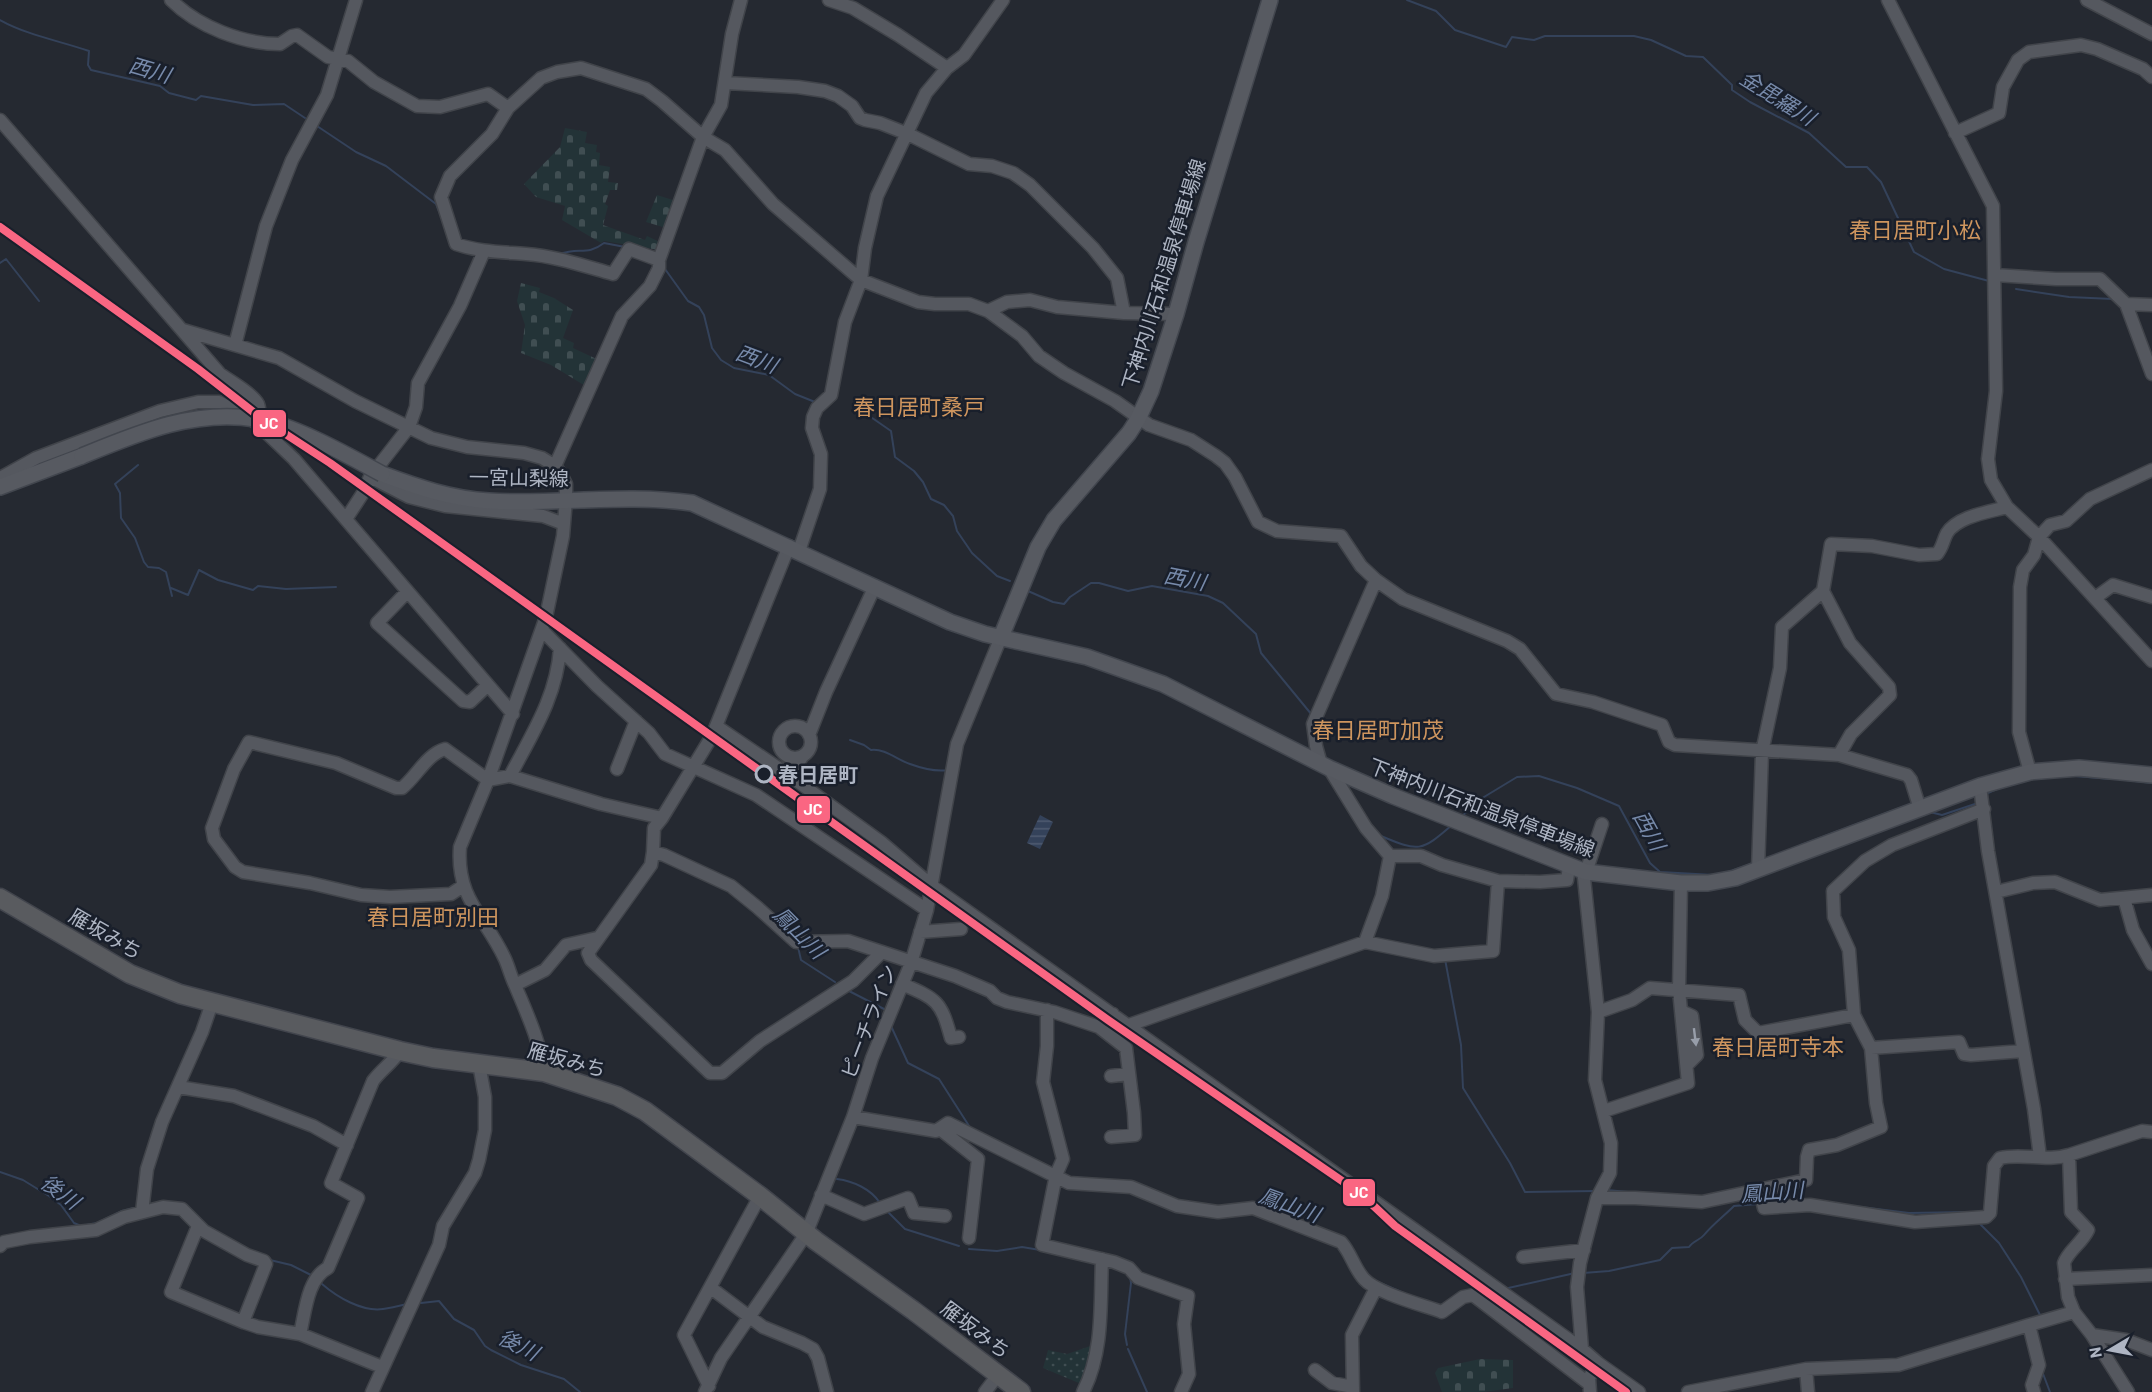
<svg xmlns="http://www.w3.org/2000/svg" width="2152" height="1392" font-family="Barlow,'Noto Sans JP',sans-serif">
	<defs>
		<pattern id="grass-dots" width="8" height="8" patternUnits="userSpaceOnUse" patternTransform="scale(1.5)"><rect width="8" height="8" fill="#233337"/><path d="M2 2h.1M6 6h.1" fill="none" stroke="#404e52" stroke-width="1.8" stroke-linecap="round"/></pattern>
		<pattern id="cemetery-stones" width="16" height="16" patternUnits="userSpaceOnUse" patternTransform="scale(1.5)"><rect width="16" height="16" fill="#233337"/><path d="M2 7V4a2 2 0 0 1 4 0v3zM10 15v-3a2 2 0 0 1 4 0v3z" fill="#404e52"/></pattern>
		<pattern id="water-rules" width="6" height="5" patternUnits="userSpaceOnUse" patternTransform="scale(1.5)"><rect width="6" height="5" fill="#34425a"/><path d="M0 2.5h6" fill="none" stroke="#4f5b70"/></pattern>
	</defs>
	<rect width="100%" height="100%" fill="#252931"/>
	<path fill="url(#grass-dots)" d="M1099,1343L1086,1386L1043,1368L1048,1350L1067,1354Z"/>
	<path fill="url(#cemetery-stones)" d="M565,128L587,132L585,143L597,145L596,152L600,153L599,165L610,167L608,182L618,183L617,190H610L605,204L608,206L603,225L645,240L647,236L662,243L659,250L604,241L601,243L562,220L565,206L536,197L524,184L560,147Z
		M657,195L676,201L666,228L646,222Z
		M521,283L540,288L539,292L554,298L573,310L563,338L574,343L573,348L603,362L587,387L551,365L521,353L525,325L517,301Z
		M1480,1359L1513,1360V1388L1483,1392H1442L1435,1373L1438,1368Z"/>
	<path fill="url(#water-rules)" d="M1040,815L1053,822L1040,849L1027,843Z"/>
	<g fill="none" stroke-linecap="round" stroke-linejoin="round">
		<path stroke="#34425a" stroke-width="2" d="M1407,0L1436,11L1455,30L1506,47L1512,37L1534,40L1545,36H1634L1651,40L1686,56L1703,57L1732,85V90L1750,102L1809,133L1846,167H1867L1881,182L1914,252L1944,269L1989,281
			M0,20C27,35 60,41 89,51L88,65L91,70L160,86L169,93L196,100L201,96L253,105L284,104L305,118
			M317,126L356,152L386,166L436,204L442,219
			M560,254C579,247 587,256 604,243L625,247
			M0,263L6,259L39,301
			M665,269L688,301L699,307L704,315L712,348L721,360L734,368L769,375L795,394L815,402
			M2016,289L2069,297L2113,299
			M865,413L891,431L895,457L914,471L923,482L931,499L944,505L953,516L957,531L972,553L997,576L1010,581
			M138,465L115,484L120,493L121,518L135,538L144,562L148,567L159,568L166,572L172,596
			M171,588L188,595L199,570L218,580L253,590L258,586L286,589L336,587
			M1028,591L1053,602L1064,604L1070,597L1091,583H1099L1128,591L1152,586L1208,596L1223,603L1256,634L1261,653L1312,715
			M850,740L864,745L871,750C884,748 898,760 910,764C921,768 936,772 948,770
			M2075,776L2111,779
			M2126,780L2152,783
			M1988,793L1997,789
			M1930,812L1942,815L1978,803
			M1461,817L1484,797L1517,777L1539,776L1577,788L1619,806L1650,863L1660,872L1714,875
			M1381,836C1419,852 1421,852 1452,825
			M1801,845L1905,806
			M1728,872L1754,863
			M798,947L801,960L835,982
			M1445,959L1461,1045L1463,1088L1510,1163L1525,1192L1596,1191
			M849,991L884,1009
			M891,1026L908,1063L939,1079L971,1129
			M0,1172L23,1180L49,1196L61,1205L74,1223L81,1226L97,1223L122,1211L134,1208
			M1069,1177L1084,1178
			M837,1179C853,1181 871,1189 880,1203
			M1607,1190L1628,1192
			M1853,1206L1909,1213L1967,1212
			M887,1211L905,1229L959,1246
			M1979,1223L1999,1243L2021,1277L2040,1315
			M969,1249L997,1251L1022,1247L1040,1250
			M270,1260L291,1265L311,1275
			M1583,1273L1609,1271L1660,1260L1672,1248L1689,1247C1693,1241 1700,1240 1704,1235C1713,1224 1724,1216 1734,1206L1758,1204
			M1378,1282L1406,1294
			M322,1284C337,1297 362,1312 383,1309C391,1308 399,1306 407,1304
			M1504,1289L1575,1273
			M421,1303L439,1301L454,1319L474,1330L485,1346L491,1350L521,1365L564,1379L580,1392
			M1127,1345L1125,1334L1131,1283L1130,1277
			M1128,1349L1147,1392
			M2042,1371L2050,1392"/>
		<defs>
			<path id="minor" d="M171,0C198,27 243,44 280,44L292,36L297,35L328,57L348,61L374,82L417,106L440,107L488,94L508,108
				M829,0L853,8L898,35L947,68
				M1888,0L1993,206L1996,391L1988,459L1991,480L2007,507L2039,537L2152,661
				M2087,0L2152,34
				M726,83L798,87L825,91L838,96L852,106L860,118L865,120L880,123L908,134L969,164L992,166L1013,173L1030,185L1093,248L1117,278L1124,313L1176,314
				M0,120L220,374C229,380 253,394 258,404C260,409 260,417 260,423L219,402H198L160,411L36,458L0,478
				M1955,133L1999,113L2003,87L2018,60L2029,52L2081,45L2097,49L2143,69L2152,77
				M659,260L629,249L613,274C584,266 555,256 526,254C502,252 479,252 456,244L441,197L450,176L492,134L508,108L541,78L557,72L581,68L646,89L662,101L703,137L725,150L773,204L861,280L918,302L935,304H969L988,311L1022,336L1039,356L1064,373L1115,401L1149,425L1191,440L1216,456L1225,463L1235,477L1258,522L1277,531L1341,536L1361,566L1376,580L1403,599L1507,641L1520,649L1556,694L1593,702L1662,725L1669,742L1675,745L1839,755L1907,775L1911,780L1920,809
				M1995,275L2056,279H2100L2126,304L2152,374
				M2126,304L2152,305
				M988,311L1007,302L1030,300L1057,307L1124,313
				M183,330L279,358L355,401L431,438L467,447L524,453L542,458L555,466L561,474L566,484V499L563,536L546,617L488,780L460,847C456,899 485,916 505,959C509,968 511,977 515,985C527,1014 540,1041 544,1072
				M235,345L266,226L292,160L327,95L356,0
				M254,421L294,459L513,714
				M555,466L622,316L650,286L659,268V260L703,137L721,105L732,34L741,0
				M370,477L409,497L445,506L543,516L564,524
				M346,519L363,493L370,477L409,427L416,407L418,383L460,306L484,251
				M789,546L712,736L662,818L654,828L653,852L651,865L588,953L591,960L710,1073H722L760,1041L853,981L881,953
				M799,551L820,489L821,454L812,428L813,417L817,408L831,395L845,322L861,280L865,248L877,196L926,93L947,68L964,55L1003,0
				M407,592L377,623L463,701L470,702L488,685
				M2095,598L2113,585L2152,597
				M542,630L597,686L649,733L665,754L756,795L927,910
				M779 742a16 16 0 1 1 32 0a16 16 0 1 1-32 0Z
				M716,726L790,776
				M809,735L826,692L875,586
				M1839,755L1851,734L1890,695L1889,687L1850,643L1823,591L1831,544L1872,546L1919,555L1937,554C1943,547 1943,540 1947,533C1958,516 1989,512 2007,507
				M802,757L790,776L881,842L932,886L1582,1349
				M1321,764L1316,746L1313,724L1376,580
				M1329,768L1366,828L1390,856H1421L1442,865L1498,881L1540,882L1567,880L1569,867
				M617,769L636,721
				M2030,772L2019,732L2020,587L2023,570L2034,555L2039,537L2050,525L2066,521L2090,499L2152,470
				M510,776C532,734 557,696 560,648
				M1980,786L1988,851L2034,1109L2040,1157
				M1602,824L1584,878L1598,1012L1632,1000L1650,988L1739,995L1745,1020L1758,1033L1854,1015
				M653,852L664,855L731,886L757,907L796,942L848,941L955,976L990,991L997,998L1007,1002L1054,1012L1099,1027L1105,1024L1113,1014
				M1758,870L1762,752L1780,668L1782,627L1823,591
				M463,886L451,894L390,897L361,895L310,883L243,872L235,867L214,839L212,828L234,769L249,742L336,763L396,788H402C416,777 427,754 445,749L488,780L510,776L601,804L662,818
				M1996,892L2033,883L2055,882L2100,900L2152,895
				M2124,898L2133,930L2152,964
				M920,932L961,929
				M1365,942L1382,896L1390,856
				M902,984C937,999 941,1001 951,1038L959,1037
				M515,985L545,970L566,945L597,938
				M1047,1010V1046L1043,1082L1063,1159L1056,1175L1042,1245L1114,1262L1129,1268L1138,1278L1188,1296L1184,1324L1189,1374L1181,1392
				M1681,1011L1692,1016L1697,1055L1687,1065
				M1598,1012L1595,1080L1611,1143L1610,1173L1597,1198L1580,1263L1577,1287L1582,1349L1598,1363L1639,1392
				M1129,1025L1365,942L1434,956L1493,951L1498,881
				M1099,1027L1126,1048L1134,1113L1135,1135L1111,1137
				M1871,1048L1959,1042L1964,1054L1971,1055L2023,1051
				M1111,1076L1129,1074
				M178,1087L234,1096L313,1126L347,1145
				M1604,1111L1688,1083L1679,990L1681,883
				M853,1117L936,1131L948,1123L1069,1183L1131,1187L1177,1206L1218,1212L1253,1208L1341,1242C1351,1253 1354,1268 1364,1279C1376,1293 1423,1305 1442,1312L1463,1297L1473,1295L1588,1383
				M940,1129L978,1159L969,1238
				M2069,1155L2142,1131L2152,1132
				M1760,1191L1764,1208L1810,1205L1915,1222L1986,1217L1990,1213L1994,1166L2000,1158C2023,1153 2047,1162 2069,1155L2071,1212L2088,1230C2082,1243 2068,1251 2064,1263L2068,1297L2074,1312L2029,1325L2039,1365L2032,1385L2034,1392
				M821,1195L864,1214L908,1198L914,1213L945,1216
				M1597,1198H1635L1702,1202L1806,1180L1807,1157L1809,1150L1837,1145L1881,1127L1876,1103L1871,1048L1854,1015L1849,950L1834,917L1833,891L1865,861L1892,845L1984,809
				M142,1212L147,1169L162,1122L202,1032L212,1003
				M198,1226L171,1292L243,1322
				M0,1246L4,1242L30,1237L96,1230L124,1217L163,1207L182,1209L204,1231L247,1255L264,1261L266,1264L243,1322L258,1327L300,1334L382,1367
				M1523,1257L1584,1250
				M2065,1279L2152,1275
				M711,1288L763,1327L802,1343L813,1349L818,1358L827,1392
				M2074,1312L2092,1335L2128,1392
				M300,1334C305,1314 307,1278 328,1268L358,1198L331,1183L373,1081C381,1070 392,1063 400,1051
				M2092,1335L2126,1340L2152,1350
				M1806,1369L1808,1392
				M1315,1370L1332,1383L1353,1387
				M709,1386L684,1335L760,1196
				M372,1392L439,1245L443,1226L475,1173L479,1160L485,1130V1097L479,1064
				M705,1392L721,1358L806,1234L853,1117L872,1058L911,963L927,910L957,744L1001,637
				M985,1392L998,1375
				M1083,1392C1104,1351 1100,1304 1102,1259
				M1353,1392L1352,1335L1376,1288
				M1590,1392L1589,1378L1598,1363
				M1688,1392L1806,1369L1898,1365L2029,1325"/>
			<path id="major" d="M382,474C417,487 452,499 489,501C557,505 625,493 692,503L950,622L985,634L1087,657L1163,684L1329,768L1393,796L1586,872L1681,883H1708L1735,878L1980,786L2030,772L2079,768L2152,775
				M0,487L82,456
				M1001,637L1038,547L1054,520L1129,433L1138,419L1151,391L1176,314L1196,242L1270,0"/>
			<path id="highway" d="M0,898L130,974L180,994L400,1051L433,1058L544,1072L617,1096L645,1111L760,1196L816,1241L914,1311L1021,1392"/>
		</defs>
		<use href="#minor" stroke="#41444a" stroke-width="15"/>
		<use href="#major" stroke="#42464e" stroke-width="18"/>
		<use href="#highway" stroke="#42454d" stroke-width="21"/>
		<use href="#minor" stroke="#55585f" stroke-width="12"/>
		<use href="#major" stroke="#575a61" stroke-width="15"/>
		<use href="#highway" stroke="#595b5f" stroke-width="18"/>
		<defs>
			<path id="major-bridge" d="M82,456C138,433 194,409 256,419C294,425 347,455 382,474"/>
		</defs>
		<use href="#major-bridge" stroke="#42464e" stroke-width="18" stroke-linecap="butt"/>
		<use href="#major-bridge" stroke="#575a61" stroke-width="15"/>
		<defs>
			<path id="rail-1" d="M0,227L198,369L261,418L330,463L1108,1020L1361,1194L1395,1226L1626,1392"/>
		</defs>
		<use href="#rail-1" stroke="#191f2b" stroke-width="12"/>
		<use href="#rail-1" stroke="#fa6682" stroke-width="8"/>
	</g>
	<defs><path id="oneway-solid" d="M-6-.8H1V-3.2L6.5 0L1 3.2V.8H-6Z" transform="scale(1.5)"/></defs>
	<use fill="#989eaa" href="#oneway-solid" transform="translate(1695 1037) rotate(83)"/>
	<circle fill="#191f2b" stroke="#aeb5c3" stroke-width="3" cx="764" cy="774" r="8"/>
	<g text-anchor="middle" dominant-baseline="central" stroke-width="5" stroke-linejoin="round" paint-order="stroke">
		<g font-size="20" fill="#aeb5c3" stroke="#191f2b">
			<text transform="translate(1163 274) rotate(-73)">下神内川石和温泉停車場線</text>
			<text transform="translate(519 477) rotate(1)">一宮山梨線</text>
			<text transform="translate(1482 807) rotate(21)">下神内川石和温泉停車場線</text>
			<text transform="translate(106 933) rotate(30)">雁坂みち</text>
			<text transform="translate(868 1021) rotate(-69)">ピーチライン</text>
			<text transform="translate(567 1059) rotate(15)">雁坂みち</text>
			<text transform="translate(976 1329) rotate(37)">雁坂みち</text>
		</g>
		<g font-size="20" font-weight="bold" fill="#aeb5c3" stroke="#191f2b" text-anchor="start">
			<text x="778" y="774">春日居町</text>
		</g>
		<g font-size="21" font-style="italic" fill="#778aaa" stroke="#191f2b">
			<text transform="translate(150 69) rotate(16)">西川</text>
			<text transform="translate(1778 97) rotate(32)">金毘羅川</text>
			<text transform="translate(757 358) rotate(21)">西川</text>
			<text transform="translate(1185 578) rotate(11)">西川</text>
			<text transform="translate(1650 830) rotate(61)">西川</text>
			<text transform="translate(800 932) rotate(45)">鳳山川</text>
			<text transform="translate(61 1191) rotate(36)">後川</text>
			<text transform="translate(1772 1191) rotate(-4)">鳳山川</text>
			<text transform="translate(1290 1204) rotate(20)">鳳山川</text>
			<text transform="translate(519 1344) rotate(27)">後川</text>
		</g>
		<g font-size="22" fill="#ce955e" stroke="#191f2b">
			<text x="1915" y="229">春日居町小松</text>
			<text x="919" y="406">春日居町桑戸</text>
			<text x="1378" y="729">春日居町加茂</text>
			<text x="433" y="916">春日居町別田</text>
			<text x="1778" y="1046">春日居町寺本</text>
		</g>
	</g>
	<g stroke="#191f2b" stroke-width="2">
		<rect x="252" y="409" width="35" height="29" rx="6" fill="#fa6682"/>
		<rect x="796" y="795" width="35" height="29" rx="6" fill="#fa6682"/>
		<rect x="1342" y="1178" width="34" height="29" rx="6" fill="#fa6682"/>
	</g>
	<g font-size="16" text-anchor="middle" font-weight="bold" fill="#fff">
		<text x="269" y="429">JC</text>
		<text x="813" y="815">JC</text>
		<text x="1359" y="1198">JC</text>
	</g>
	<g transform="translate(2110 1350) rotate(260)" stroke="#191f2b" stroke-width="4.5" paint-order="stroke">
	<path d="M0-4.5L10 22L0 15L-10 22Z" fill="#aeb5c3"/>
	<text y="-9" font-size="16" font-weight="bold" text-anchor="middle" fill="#aeb5c3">N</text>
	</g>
</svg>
